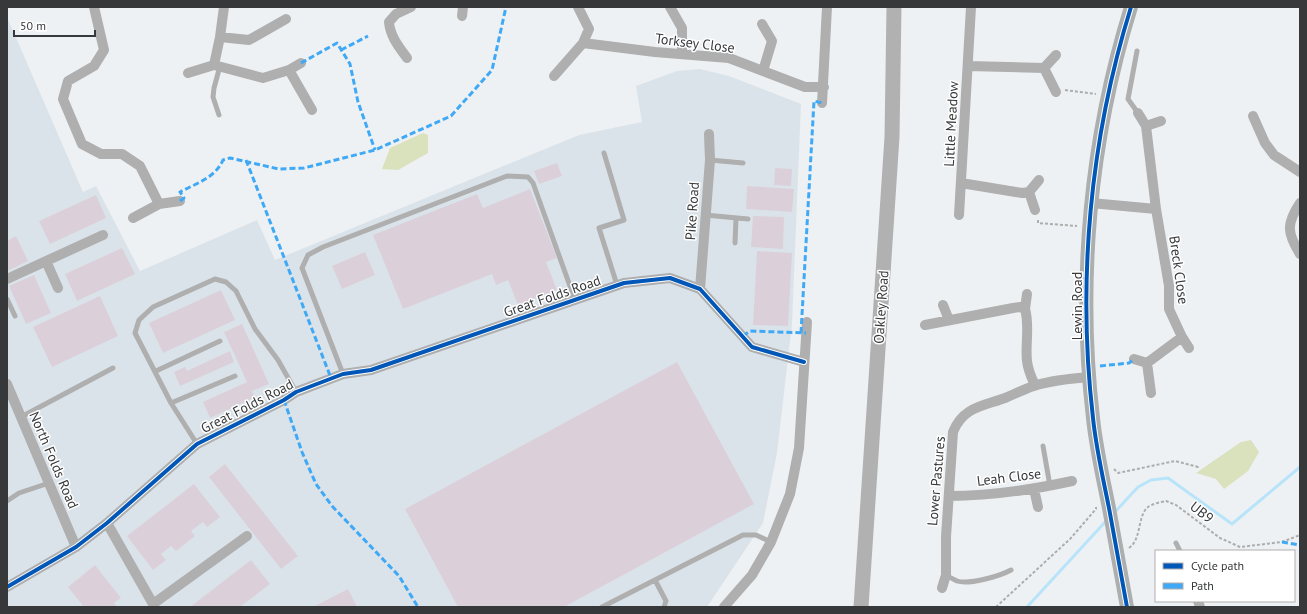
<svg xmlns="http://www.w3.org/2000/svg" width="1307" height="614" font-family="'PT Sans',sans-serif">
	<rect width="100%" height="100%" fill="#eef1f3"/>
	<path fill="#dbe3ea" d="M7,17L83,192L96,186L140,271L257,220L275,260L579,135L642,122L636,86L677,71L700,69L729,76L801,104L792,324L777,453L763,523L707,607H7Z"/>
	<path fill="#dae1bd" d="M423,133L428,135V153L398,170L382,169L390,148Z
		M1251,440L1259,452L1248,471L1224,489L1216,479L1196,473L1241,442Z"/>
	<g fill="none" stroke-linecap="round" stroke-linejoin="round">
		<path stroke="#b8e4fa" stroke-width="3" d="M1114,513L1138,487L1151,480L1168,478L1232,524L1300,467
			M1027,607L1107,520"/>
	</g>
	<path fill="#dbd0da" d="M557,163L562,176L539,184L534,171Z
		M775,168L792,169L791,186L774,185Z
		M747,186L794,189L792,212L746,209Z
		M530,189L557,258L546,262L557,290L518,305L508,280L496,285L492,274L403,309L373,235L477,194L483,208Z
		M96,195L106,218L50,244L39,221Z
		M753,216L784,217L783,249L751,247Z
		M16,236L28,261L7,271V241Z
		M122,248L135,274L77,301L65,274Z
		M757,251L792,253L788,326L753,325Z
		M365,252L375,275L342,289L332,266Z
		M34,275L51,313L26,324L9,286Z
		M221,290L235,320L163,353L149,323Z
		M100,296L118,336L52,367L33,327Z
		M242,324L269,384L252,391L255,397L210,418L203,402L247,382L224,332Z
		M230,351L234,362L180,386L174,372L185,367L187,371Z
		M677,362L754,504L564,607H458L405,509Z
		M225,464L298,556L281,569L209,477Z
		M194,484L220,517L207,527L203,522L191,531L195,536L176,551L171,546L161,554L166,560L153,570L127,536Z
		M251,560L270,584L240,607H190Z
		M95,565L121,598L114,603L117,607H84L68,587Z
		M348,589L357,607H313Z"/>
	<g fill="none" stroke-linecap="round" stroke-linejoin="round">
		<path stroke="#acadad" stroke-width="2" stroke-dasharray="3 2" stroke-linecap="butt" d="M1065,90L1096,94
			M1038,220V223L1077,226
			M1114,469L1118,473L1175,461L1198,467V466
			M1129,548C1142,539 1137,516 1148,507C1152,504 1161,502 1166,501L1176,505L1220,538L1240,547L1282,542L1300,535
			M996,607L1070,539L1096,509V507"/>
		<path stroke="#aeafae" stroke-width="5" d="M1137,51L1128,99L1138,113
			M219,115L213,97L214,88L220,66
			M604,153L624,220L599,228L617,285
			M710,160L743,163
			M705,215L748,219
			M735,243L736,218
			M7,299L15,316
			M156,371L220,341
			M343,374L302,268L308,255L323,247L507,176L528,177L533,183L575,300
			M171,403L235,376
			M21,417L113,368
			M197,444L171,403L135,333L139,320L153,307L215,279L226,282L236,291L255,329L278,360L296,392
			M1043,446L1050,486
			M7,501L19,493L49,483
			M1176,543L1180,551
			M946,575C949,577 953,579 957,581C969,585 1000,576 1011,570
			M655,580L666,601L664,607
			M602,607L743,535H756L771,542"/>
		<path stroke="#aeafae" stroke-width="10" d="M94,7L104,50L94,66L68,81L63,99L82,144L101,154H122L140,166L159,204
			M224,7L220,37L214,65L263,78L289,70L301,63
			M670,7L682,28V54
			M462,16L463,7
			M762,24L772,41L763,71
			M220,37L249,40L286,19
			M583,43L655,52L729,58L805,87H824
			M407,58C399,47 390,36 389,22L396,14L411,7
			M968,66L1044,68L1056,55
			M1044,68L1056,92
			M289,70L312,110
			M188,73L214,65
			M554,76L583,43L589,29L578,7
			M822,103L827,7
			M1138,113L1146,126L1156,209
			M1253,116L1265,143L1274,155L1300,172
			M1146,126L1161,121
			M961,183L1022,193L1029,192
			M1029,192L1035,210
			M1029,192L1039,180
			M1091,203L1156,209L1169,286V309L1182,337L1147,363
			M1300,203C1286,224 1287,233 1300,254
			M959,215L971,7
			M133,218L159,204L180,201
			M46,261L58,288
			M7,279L103,235
			M700,289L710,160L709,134
			M943,305L949,320
			M1025,309L1027,294
			M925,325L1013,308L1020,307L1025,309C1030,326 1025,344 1027,361C1028,370 1031,377 1035,385
			M1182,337L1189,348
			M1134,359L1147,363
			M1147,363L1151,393
			M7,384L76,547
			M1034,489L1038,507
			M949,496C991,496 1031,490 1072,481
			M107,523L153,604L247,536
			M7,587L76,547L107,523L197,444L284,400L296,392L343,374L371,370L624,283L670,278L700,289L752,347L804,362
			M942,588L946,575V537L953,432C963,407 983,406 1005,398C1015,394 1024,389 1034,386C1051,380 1071,379 1089,377
			M1198,601L1200,607
			M724,607L752,575L771,542L790,494L799,448L807,322"/>
		<path stroke="#adaeae" stroke-width="14" d="M1127,607C1121,574 1115,541 1109,508C1103,478 1096,448 1093,418C1077,281 1090,139 1131,7"/>
		<path stroke="#b1b1b2" stroke-width="15" d="M861,607L892,137L894,7"/>
		<path stroke="#3fa9f5" stroke-width="3" stroke-dasharray="6 3" stroke-linecap="butt" d="M341,50L368,36
			M301,63L337,43L350,64L358,102L375,150
			M246,160L331,378
			M180,201L184,198L180,192C197,183 215,178 223,160L230,158L279,169L304,168L375,150L451,116L492,70L506,7
			M801,333L814,101L822,103
			M743,336L750,331L806,333
			M1100,366L1129,363L1134,359
			M284,400L302,452L316,484L332,506L399,576L418,607
			M1282,542L1300,545"/>
		<defs>
			<path id="cycleway" d="M7,587L76,547L107,523L197,444L284,400L296,392L343,374L371,370L624,283L670,278L700,289L752,347L804,362
				M1127,607C1121,574 1115,541 1109,508C1103,478 1096,448 1093,418C1077,281 1090,139 1131,7"/>
		</defs>
		<use href="#cycleway" stroke="#fff" stroke-width="6"/>
		<use href="#cycleway" stroke="#0057b8" stroke-width="4"/>
	</g>
	<g text-anchor="middle" dominant-baseline="central" stroke-width="3" stroke-linejoin="round" paint-order="stroke">
		<g font-size="14" fill="#36383a" stroke="#fff">
			<text transform="translate(695 43) rotate(7)">Torksey Close</text>
			<text transform="translate(951 124) rotate(-87)">Little Meadow</text>
			<text transform="translate(692 211) rotate(-86)">Pike Road</text>
			<text transform="translate(1179 270) rotate(82)">Breck Close</text>
			<text transform="translate(552 296) rotate(-19)">Great Folds Road</text>
			<text transform="translate(1077 306) rotate(-90)">Lewin Road</text>
			<text transform="translate(881 307) rotate(-86)">Oakley Road</text>
			<text transform="translate(247 406) rotate(-27)">Great Folds Road</text>
			<text transform="translate(54 460) rotate(67)">North Folds Road</text>
			<text transform="translate(1009 477) rotate(-7)">Leah Close</text>
			<text transform="translate(936 481) rotate(-85)">Lower Pastures</text>
			<text transform="translate(1202 512) rotate(38)">UB9</text>
		</g>
	</g>
	<rect width="1307" height="614" fill="none" stroke="#36383a" stroke-width="16"/>
	<rect x="1155" y="550" width="140" height="52" fill="#ffffff" stroke="#afafb0"/>
	<rect x="1163" y="563" width="20" height="6" fill="#0057b8" stroke="#afafb0"/>
	<text x="1191" y="570" font-size="12" fill="#36383a">Cycle path</text>
	<rect x="1163" y="583" width="20" height="6" fill="#3fa9f5" stroke="#afafb0"/>
	<text x="1191" y="590" font-size="12" fill="#36383a">Path</text>
	<path d="M14 30v6h81v-6" fill="none" stroke="#36383a" stroke-width="2"/>
	<text x="20" y="30" font-size="12" fill="#36383a" stroke="#ffffff" stroke-width="3" paint-order="stroke">50 m</text>
</svg>
